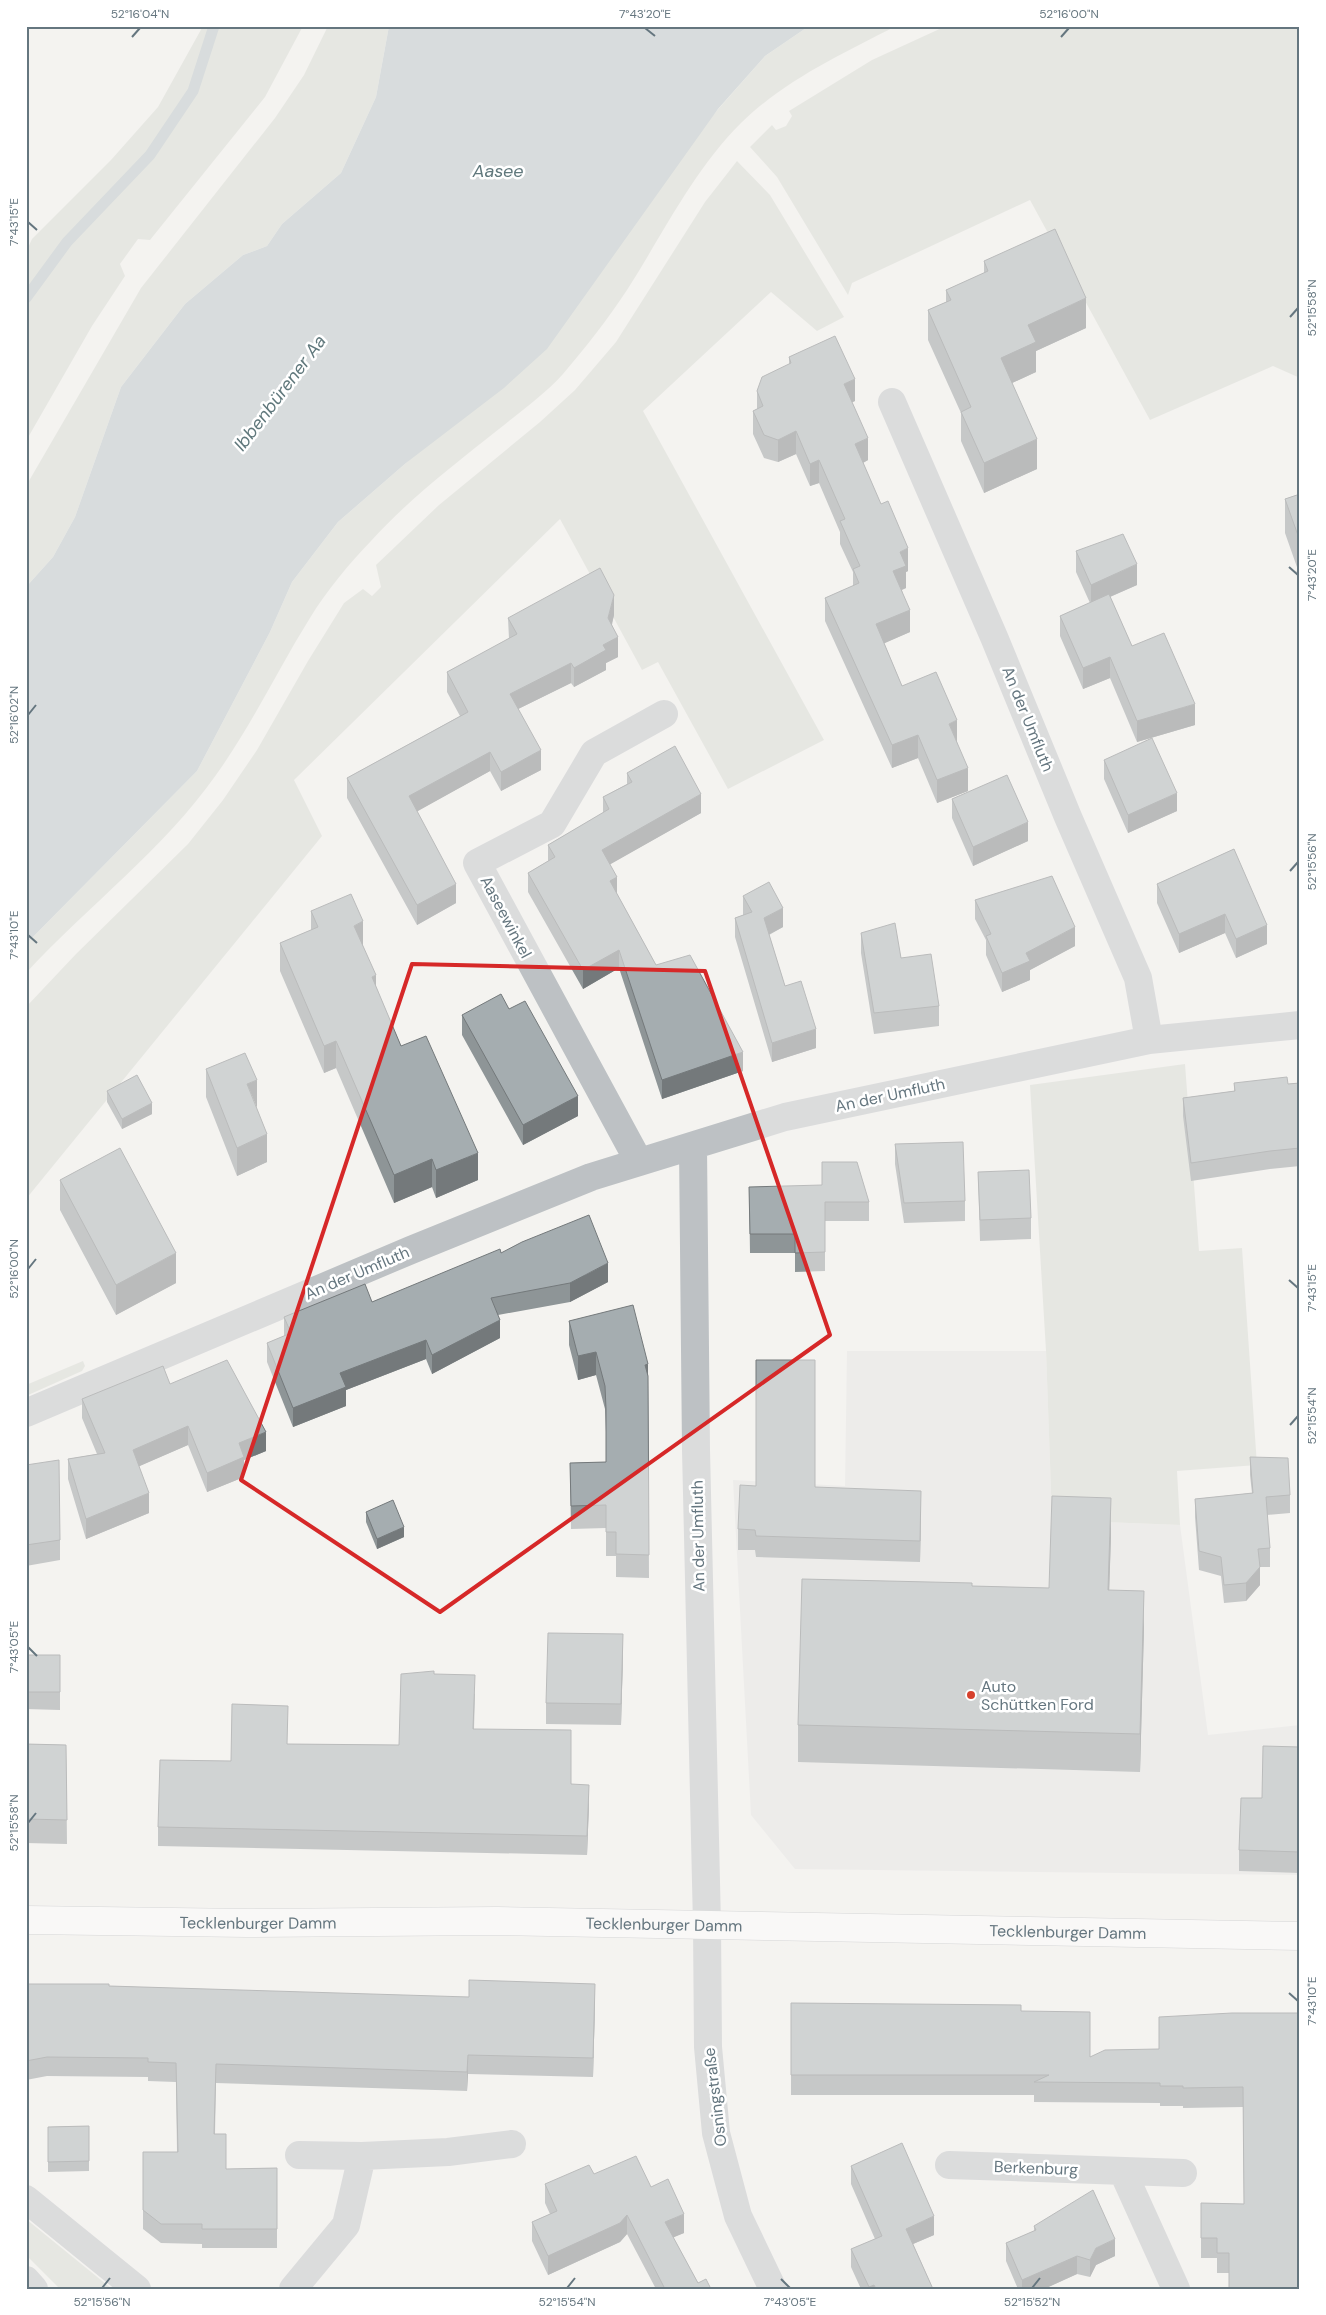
<svg xmlns="http://www.w3.org/2000/svg" width="1326" height="2315" font-family="'DM Sans',sans-serif">
	<rect width="100%" height="100%" fill="#f4f3f0"/>
	<path fill="#e4e5e3" d="M847,1351H1046L1052,1520L1180,1525L1208,1735L1300,1725V1875L795,1869L751,1815L733,1480L845,1486Z"/>
	<path fill="#d6dad1" d="M203,26H303L265,97L150,240L138,239L120,264L125,276L92,326L26,441V252L32,239L111,160L158,107Z
		M328,26H389L376,97L341,173L282,224L267,246L243,255L185,304L121,387L75,517L53,557L26,587V486L141,288L275,118L304,75Z
		M809,26H896C842,54 785,80 741,123C693,171 663,234 627,290C608,319 586,347 563,374C545,394 520,412 499,429C455,464 409,499 371,541C349,564 327,590 310,618C278,669 252,725 216,775C163,850 88,906 26,973V944L197,771L270,632L292,582L338,522L406,463L765,56Z
		M946,26H1300V378L1273,366L1150,420L1030,200L852,283L848,295L777,177L750,147L772,125L776,130L786,126L792,116L789,111L872,60Z
		M737,161L770,195L844,317L817,331L771,292L643,411L824,740L728,789L658,662L642,670L560,519L294,780L322,836L26,1199V1007L76,954L188,844L223,800L257,750L308,661L344,603L363,589L372,596L381,587L376,565L439,505L540,422L575,390L616,342L705,202Z
		M1185,1064L1199,1251L1242,1248L1257,1465L1177,1471L1180,1525L1052,1520L1046,1351L1030,1085Z
		M83,1361L85,1366L82,1371L26,1396V1385Z
		M26,2220V2219L112,2289H60L26,2255Z"/>
	<path fill="#b6c2c5" d="M389,26H809L765,56L718,109L547,349L504,388L406,463L338,522L292,582L270,632L197,771L26,944V587L53,557L75,517L121,387L185,304L243,255L267,246L282,224L341,173L376,97Z"/>
	<g fill="none" stroke-linecap="round" stroke-linejoin="round">
		<path stroke="#b6c2c5" stroke-width="11" d="M26,298L67,242L150,155L193,91L214,26"/>
		<defs>
			<g id="major">
				<path id="s1" d="M26,1920L247,1923L497,1921L1300,1936"/>
			</g>
		</defs>
		<use href="#major" stroke="#b1b5b8" stroke-width="29"/>
		<path stroke="#bdc1c4" stroke-width="28" d="M892,402L994,637L1068,817L1138,978L1149,1040
			M693,1147L696,1450L707,1925L708,2047L716,2133L738,2216L773,2289
			M639,1162L477,863L552,824L594,753L664,714
			M26,1413L411,1250L591,1177L785,1117L1149,1040L1300,1025
			M299,2155L362,2156
			M949,2165L1183,2173
			M1123,2172L1176,2289
			M26,2199L137,2289
			M26,2280L34,2289
			M293,2289L346,2225L362,2156L448,2152L512,2144"/>
		<use href="#major" stroke="#fff" stroke-width="28"/>
	</g>
	<path fill="#8e9597" d="M984,261L1086,328L1036,351V372L1012,383L1037,469L984,493L961,441V413L928,340V310L946,302V290L984,273Z
		M789,357L855,401L852,402L868,460L863,463L908,571L906,572V588L902,590L910,632L884,643L902,686L957,742L968,791L937,803L918,758L892,768L825,621V598L853,586V572L840,544V532L819,483L810,486L796,454L778,462L764,458L753,434V411L757,409V391L789,364Z
		M1300,494V612L1297,604V571L1298,570L1285,533V499Z
		M1076,551L1137,585L1110,597L1132,646L1195,725L1137,742L1110,678L1083,689L1060,636V616L1090,603L1076,572Z
		M614,615L612,625L618,657L606,663V670L574,687L571,683L518,709L541,770L501,791L490,771L417,811L456,903L417,925L347,798V778L460,716L447,692V672L509,639L508,618Z
		M1104,760L1177,811L1128,833L1104,779Z
		M627,773L701,813L610,864L617,894L656,965L743,1071L662,1099L619,968L583,989L528,892V873L548,861V845L603,813V797L627,784Z
		M952,799L1028,841L973,866L952,818Z
		M1234,849L1267,944L1236,958L1225,933L1179,953L1157,903V884Z
		M743,896L783,927L769,935L785,986L816,1048L772,1062L735,937V918L743,915Z
		M975,900L1075,946L1030,970V980L1002,992L986,955V940L975,919Z
		M311,911L363,947L376,987L401,1046L478,1180L436,1198L432,1187L394,1203L336,1068L324,1073L280,971V943L311,930Z
		M861,933L901,958L939,1006V1026L874,1034L861,953Z
		M509,1009L578,1116L523,1145L462,1035V1015Z
		M206,1069L267,1162L237,1176L206,1097Z
		M1234,1083L1288,1084L1300,1083V1166L1270,1169L1191,1181L1183,1116V1098L1234,1091Z
		M107,1091L152,1114L122,1129L107,1102Z
		M895,1144L965,1201V1221L904,1223L895,1164Z
		M978,1172L1031,1218V1239L980,1241Z
		M60,1180L176,1283L116,1315L60,1210Z
		M749,1187L869,1202V1221H825V1271L795,1272V1253H750Z
		M501,1253L608,1282L570,1302L498,1315L500,1338L432,1374L426,1359L346,1390V1406L293,1427L267,1362V1343L284,1336V1317L372,1302Z
		M569,1321L648,1375L649,1578L616,1577V1556H606V1528L571,1529L570,1463L606,1462V1432L605,1409L596,1375L578,1380L569,1345Z
		M170,1384L266,1451L244,1460V1477L207,1492L188,1445L139,1466L149,1513L86,1539L68,1479V1459L97,1454L82,1418V1399Z
		M1250,1457L1290,1495V1513L1267,1515L1270,1548V1567H1260V1585L1246,1601L1224,1603L1221,1576L1199,1570L1195,1517V1499L1252,1493L1250,1475Z
		M26,1465L60,1540V1560L26,1566Z
		M815,1487L921,1512L920,1562L756,1557L755,1550H738V1529Z
		M366,1512L404,1537L377,1549L366,1522Z
		M1111,1536L1109,1590L1144,1628L1140,1772L798,1762V1725L972,1586L1049,1588Z
		M26,1655H60V1710L26,1709Z
		M623,1655L621,1725L546,1724V1703Z
		M434,1674L475,1694L474,1729L571,1784L589,1804L587,1855L158,1846V1827L231,1761L288,1744L399,1745Z
		M26,1744L66,1745L67,1844L26,1843Z
		M1300,1747V1873L1239,1871V1850L1262,1798Z
		M26,1984L109,1986L595,2003L593,2077L468,2074L467,2091L216,2083L215,2134L226,2169L277,2168V2248H202V2244L161,2243L143,2229V2152H177L176,2082L148,2081V2077L47,2076L26,2080Z
		M791,2003L1021,2011L1090,2057L1159,2049L1300,2013L1229,2273H1217V2258H1201V2203L1244,2204L1243,2107L1183,2108V2106H1160V2103L1034,2102V2095H791Z
		M89,2126V2171L48,2172V2127Z
		M851,2166L934,2235L913,2244L933,2289H861L851,2267V2249L875,2239L851,2184Z
		M594,2174L651,2187L684,2233L673,2237L698,2283L711,2289H656L627,2234L620,2242L548,2275L532,2241V2222L550,2214L545,2203V2184Z
		M1034,2226L1115,2256L1096,2265L1090,2277L1077,2274L1044,2289H1018L1006,2261V2243L1034,2231Z"/>
	<path fill="#74797b" d="M1086,298V328L1036,351V372L1001,388V358L1028,325Z
		M855,379V401L844,406V384Z
		M796,431V454L778,462V440Z
		M868,438V460L855,467V444Z
		M1037,439V469L984,493V463Z
		M819,460V483L810,486V464Z
		M908,548V571L906,572V588L893,593V571L900,552Z
		M1137,564V585L1091,605V585Z
		M614,595V615L608,638V618Z
		M910,610V632L876,647V624Z
		M618,637V657L606,663V670L574,687V668L603,645Z
		M1110,657V678L1083,689V668Z
		M571,663V683L510,713V694Z
		M1195,704V725L1137,742V721Z
		M957,720V743L949,724Z
		M918,735V758L892,768V745Z
		M541,750V770L501,791V772Z
		M490,752V771L409,816V796Z
		M968,768V791L937,803V780Z
		M1177,793V811L1128,833V815Z
		M701,794V813L602,869V850Z
		M1028,822V841L973,866V847Z
		M617,877V896L610,881Z
		M456,884V903L417,925V905Z
		M783,908V927L764,937V918Z
		M1225,914V933L1179,953V934Z
		M363,921V949L354,926Z
		M1267,925V944L1236,958V939Z
		M1075,927V946L1030,970V980L1002,992V973L1026,953Z
		M619,950V968L583,989V970Z
		M376,975V1003L372,977Z
		M816,1029V1048L772,1062V1043Z
		M336,1041V1068L324,1073V1046Z
		M743,1052V1071L662,1099V1080Z
		M257,1080V1108L247,1084Z
		M578,1096V1116L523,1145V1125Z
		M152,1103V1114L122,1129V1119Z
		M267,1134V1162L237,1176V1148Z
		M478,1153V1180L436,1198V1170Z
		M432,1159V1187L394,1203V1175Z
		M176,1253V1283L116,1315V1285Z
		M608,1263V1282L570,1302V1283Z
		M500,1320V1338L432,1374V1355Z
		M426,1340V1359L346,1390V1406L293,1427V1408L340,1373Z
		M596,1352V1375L578,1380V1356Z
		M648,1364V1387L645,1365Z
		M188,1426V1445L133,1469V1450Z
		M266,1432V1451L244,1460V1477L207,1492V1473L239,1443Z
		M921,1491V1512L920,1562V1541Z
		M149,1493V1513L86,1539V1519Z
		M1111,1498V1536L1108,1627V1590Z
		M404,1527V1537L377,1549V1539Z
		M1260,1567V1585L1246,1601V1583Z
		M1144,1591V1628L1140,1772V1734Z
		M623,1634V1655L621,1725V1704Z
		M589,1785V1804L587,1855V1836Z
		M595,1984V2003L593,2077V2058Z
		M468,2055V2074L467,2091V2072Z
		M684,2214V2233L665,2241V2222Z
		M627,2215V2234L620,2242L548,2275V2256Z
		M934,2216V2235L906,2247V2229Z
		M1115,2239V2256L1096,2265L1090,2277V2260L1096,2248Z
		M1077,2256V2274L1044,2289H1022V2280Z
		M874,2285V2289H869V2287Z"/>
	<path fill="#a5adb0" stroke="#74797b" d="M1055,229L1086,298L1028,325L1036,342L1001,358L1037,439L984,463L961,412L971,407L928,310L951,300L946,290L988,271L984,261Z
		M835,336L855,379L844,384L868,438L855,444L881,504L888,501L908,548L900,552L906,566L893,571L910,610L876,624L902,686L936,672L957,720L949,724L968,768L937,780L918,735L892,745L825,598L859,583L853,569L860,566L840,521L845,519L819,460L810,464L796,431L778,440L764,435L753,411L763,406L757,391L762,377L791,363L789,357Z
		M1300,494V541L1285,499Z
		M1123,534L1137,564L1091,585L1076,551Z
		M600,568L614,595L608,618L618,637L603,645L606,650L574,668L571,663L510,694L541,750L501,772L490,752L409,796L456,884L417,905L347,778L468,712L447,672L517,634L508,618Z
		M1300,570V578L1297,571Z
		M1109,594L1132,646L1164,633L1195,704L1137,721L1110,657L1083,668L1060,616Z
		M1152,738L1177,793L1128,815L1104,760Z
		M675,746L701,794L602,850L617,877L610,881L656,965L690,955L743,1052L662,1080L619,950L583,970L528,873L555,857L548,845L609,809L603,797L632,782L627,773Z
		M1007,775L1028,822L973,847L952,799Z
		M1234,849L1267,925L1236,939L1225,914L1179,934L1157,884Z
		M1052,876L1075,927L1026,953L1030,961L1002,973L986,936L991,934L975,900Z
		M769,882L783,908L764,918L785,986L801,981L816,1029L772,1043L735,918L752,912L743,896Z
		M351,894L363,921L354,926L376,975L372,977L401,1046L426,1036L478,1153L436,1170L432,1159L394,1175L336,1041L324,1046L280,943L318,927L311,911Z
		M895,923L901,958L931,954L939,1006L874,1013L861,933Z
		M501,994L509,1009L525,1001L578,1096L523,1125L462,1015Z
		M245,1053L257,1080L247,1084L267,1134L237,1148L206,1069Z
		M137,1075L152,1103L122,1119L107,1091Z
		M1287,1077L1288,1084L1300,1083V1148L1270,1151L1191,1163L1183,1098L1235,1091L1234,1083Z
		M963,1142L965,1201L904,1203L895,1144Z
		M120,1148L176,1253L116,1285L60,1180Z
		M822,1162H857L869,1202H825V1252L795,1253V1234H750L749,1187L822,1185Z
		M1029,1170L1031,1218L980,1220L978,1172Z
		M589,1215L608,1263L570,1283L491,1298L500,1320L432,1355L426,1340L340,1373L346,1387L293,1408L267,1343L291,1333L284,1317L365,1284L372,1302L500,1249L501,1253L522,1242Z
		M633,1305L648,1364L645,1365L648,1376L649,1555L616,1554V1532H606V1505L571,1506L570,1463L606,1462V1409L605,1386L596,1352L578,1356L569,1321Z
		M227,1360L266,1432L239,1443L244,1457L207,1473L188,1426L133,1450L149,1493L86,1519L68,1459L105,1453L82,1399L163,1366L170,1384Z
		M756,1360H815V1487L921,1491L920,1541L756,1536L755,1530L738,1529L740,1485L756,1486Z
		M1250,1457L1288,1458L1290,1495L1266,1497L1270,1548L1258,1549L1260,1567L1246,1583L1224,1585L1221,1557L1199,1551L1195,1499L1253,1493Z
		M59,1460L60,1540L26,1545V1465Z
		M1052,1496L1111,1498L1108,1590L1144,1591L1140,1734L798,1725L802,1579L972,1583V1586L1049,1588Z
		M393,1500L404,1527L377,1539L366,1512Z
		M548,1633L623,1634L621,1704L546,1703Z
		M26,1655H60V1692H26Z
		M434,1671V1674L475,1675L473,1729L571,1730V1784L589,1785L587,1836L158,1827L160,1760L231,1761L232,1704L288,1706L287,1744L399,1745L401,1674Z
		M26,1744L66,1745L67,1820L26,1819Z
		M1263,1746L1300,1747V1852L1239,1850L1241,1798H1262Z
		M469,1980L595,1984L593,2058L468,2055L467,2072L216,2064L214,2134H226V2169L277,2168V2229H202V2224H161L143,2210V2152H178L176,2063L148,2062V2058L47,2057L26,2061V1984H109V1986L469,1997Z
		M791,2003L1021,2005V2011L1090,2012V2057L1105,2050L1159,2049V2017L1232,2013H1300V2289H1229V2253H1217V2238H1201V2203L1244,2204L1243,2087L1183,2088V2086H1160V2083L1034,2082L1049,2075H791Z
		M89,2126V2161L48,2162V2127Z
		M902,2143L934,2216L906,2229L933,2289H876L874,2285L869,2287L851,2249L882,2236L851,2166Z
		M636,2156L651,2187L668,2179L684,2214L665,2222L698,2283L706,2279L711,2289H665L627,2215L620,2223L548,2256L532,2222L557,2211L545,2184L589,2165L594,2174Z
		M1093,2190L1115,2239L1096,2248L1090,2260L1077,2256L1022,2280L1006,2243L1036,2230L1034,2226Z"/>
	<path d="M0 0H1326V2315H0ZM412,964L705,971L830,1335L440,1612L241,1480Z" fill="#f4f3f0" fill-opacity=".55" fill-rule="evenodd"/>
	<path fill="none" stroke="#d62828" stroke-width="4" stroke-linejoin="round" d="M412,964L705,971L830,1335L440,1612L241,1480Z"/>
	<path fill="none" stroke="#65767f" stroke-width="2" d="M645,28L655,36M132,37L140,28M1061,37L1069,28M28,222L37,230M1290,317L1298,308M1289,567L1298,575M28,715L36,705M1290,871L1298,862M28,935L37,943M28,1269L36,1259M1289,1280L1298,1288M1290,1425L1298,1416M28,1647L37,1656M28,1823L36,1813M1289,1993L1298,2001M781,2279L790,2288M102,2288L110,2278M567,2288L575,2278M1032,2288L1040,2278"/>
	<circle fill="#d6412d" stroke="#fff" stroke-width="2" cx="971" cy="1695" r="5"/>
	<g text-anchor="middle" dominant-baseline="central" stroke-width="5" stroke-linejoin="round" paint-order="stroke">
		<g font-size="16" fill="#65767f" stroke="#fff">
			<text transform="translate(1028 719) rotate(68)">An der Umfluth</text>
			<text transform="translate(506 917) rotate(62)">Aaseewinkel</text>
			<text transform="translate(890 1095) rotate(-12)">An der Umfluth</text>
			<text transform="translate(357 1273) rotate(-23)">An der Umfluth</text>
			<text transform="translate(698 1536) rotate(-91)">An der Umfluth</text>
			<text stroke="none"><textPath href="#s1" startOffset="232">Tecklenburger Damm</textPath></text>
			<text stroke="none"><textPath href="#s1" startOffset="638">Tecklenburger Damm</textPath></text>
			<text stroke="none"><textPath href="#s1" startOffset="1042">Tecklenburger Damm</textPath></text>
			<text transform="translate(715 2097) rotate(-97)">Osningstraße</text>
			<text transform="translate(1036 2168) rotate(2)">Berkenburg</text>
		</g>
		<g font-size="16" fill="#65767f" stroke="#fff" text-anchor="start">
			<text x="981" y="1686">Auto<tspan x="981" dy="18">Schüttken Ford</tspan></text>
		</g>
		<g font-size="18" font-style="italic" fill="#60787c" stroke="#fff">
			<text x="498" y="171">Aasee</text>
			<text transform="translate(280 393) rotate(-53)">Ibbenbürener Aa</text>
		</g>
	</g>
	<rect width="1326" height="2315" fill="none" stroke="#ffffff" stroke-width="55"/>
	<rect x="28" y="28" width="1270" height="2260" fill="none" stroke="#65767f" stroke-width="2"/>
	<g font-size="12" text-anchor="middle" fill="#65767f">
		<text x="140" y="18">52°16'04"N</text>
		<text x="645" y="18">7°43'20"E</text>
		<text x="1069" y="18">52°16'00"N</text>
		<text transform="translate(14 222) rotate(-90)" y="4">7°43'15"E</text>
		<text transform="translate(1312 308) rotate(-90)" y="4">52°15'58"N</text>
		<text transform="translate(1312 575) rotate(-90)" y="4">7°43'20"E</text>
		<text transform="translate(14 715) rotate(-90)" y="4">52°16'02"N</text>
		<text transform="translate(1312 862) rotate(-90)" y="4">52°15'56"N</text>
		<text transform="translate(14 935) rotate(-90)" y="4">7°43'10"E</text>
		<text transform="translate(14 1269) rotate(-90)" y="4">52°16'00"N</text>
		<text transform="translate(1312 1288) rotate(-90)" y="4">7°43'15"E</text>
		<text transform="translate(1312 1416) rotate(-90)" y="4">52°15'54"N</text>
		<text transform="translate(14 1647) rotate(-90)" y="4">7°43'05"E</text>
		<text transform="translate(14 1823) rotate(-90)" y="4">52°15'58"N</text>
		<text transform="translate(1312 2001) rotate(-90)" y="4">7°43'10"E</text>
		<text x="102" y="2306">52°15'56"N</text>
		<text x="567" y="2306">52°15'54"N</text>
		<text x="790" y="2306">7°43'05"E</text>
		<text x="1032" y="2306">52°15'52"N</text>
	</g>
</svg>
